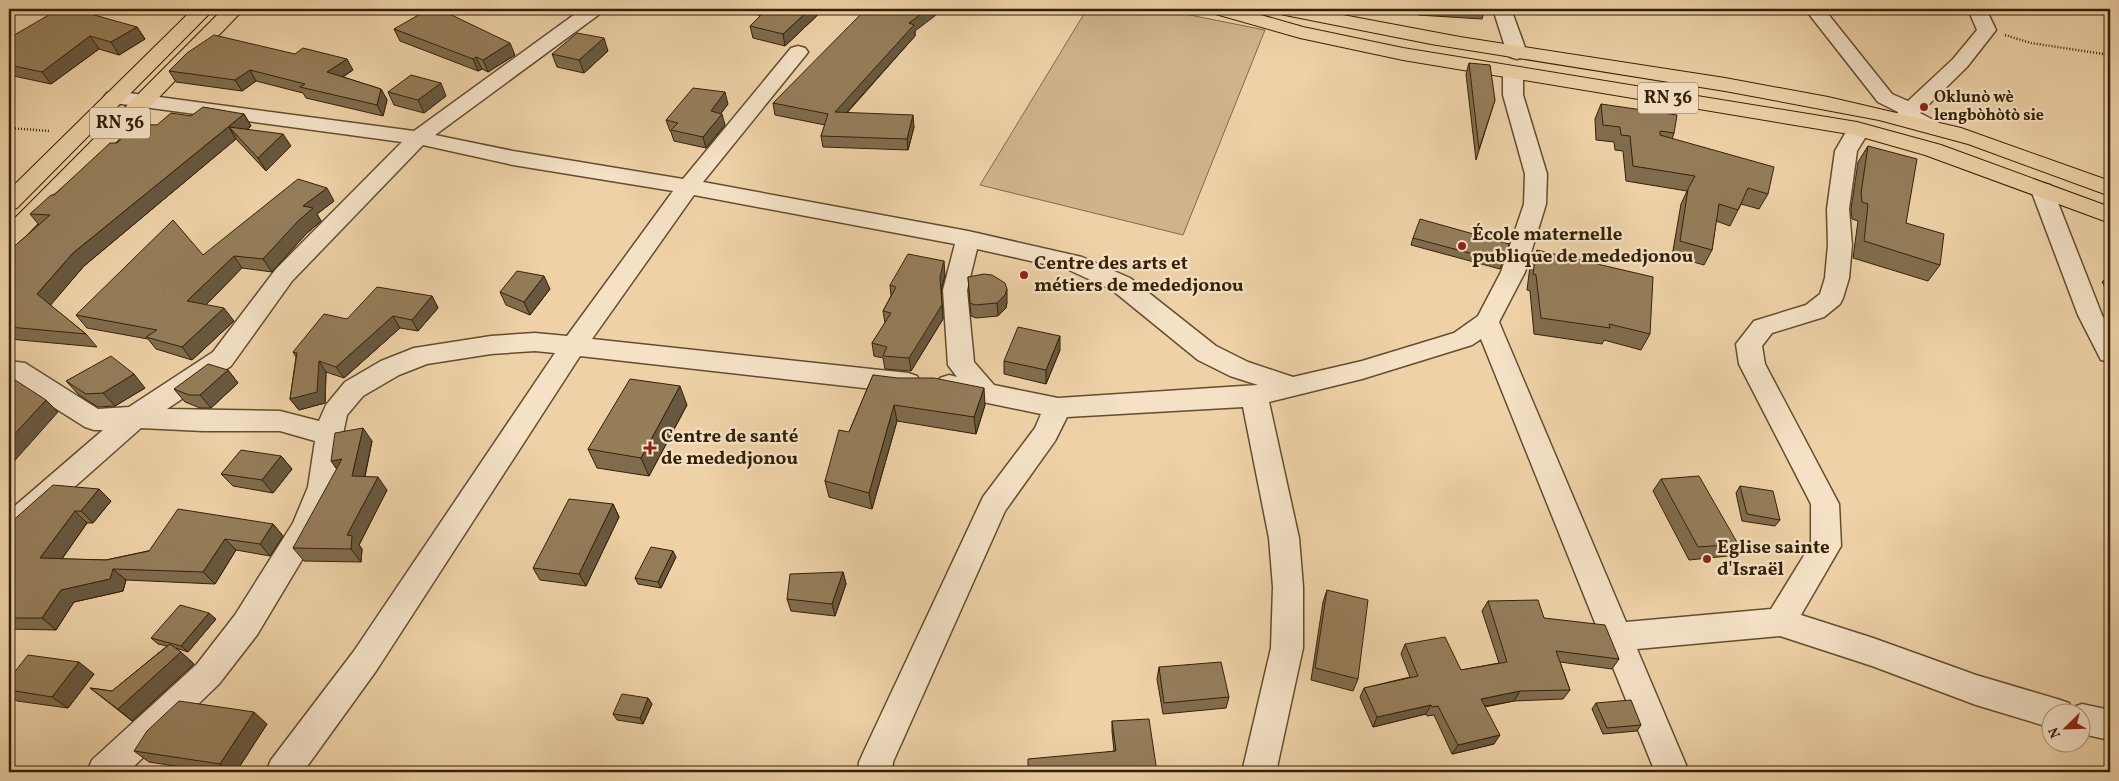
<svg xmlns="http://www.w3.org/2000/svg" width="2119" height="781" font-family="Vollkorn,serif">
	<rect width="100%" height="100%" fill="#eed1a7"/>
	<filter id="stains"><feTurbulence type="fractalNoise" baseFrequency=".004" numOctaves="4"/><feColorMatrix values="0 0 0 0 .2 0 0 0 0 .09 0 0 0 0 .02 0 0 0 .5 -.17"/></filter>
	<radialGradient id="worn" r=".72"><stop offset=".6" stop-color="#630" stop-opacity="0"/><stop offset="1" stop-color="#630" stop-opacity=".3"/></radialGradient>
	<path fill="#ceb38c" stroke="#816a49" d="M1087,9H1160L1265,30L1183,235L980,185Z"/>
	<g fill="none" stroke-linecap="round" stroke-linejoin="round">
		<defs>
			<path id="minor" d="M582,9H603L601,13L435,135L513,151L683,179L791,48L798,46L805,48L808,52L805,56L703,182L968,231L1082,257L1130,278L1216,346L1248,362L1293,377L1362,361L1454,333L1478,316L1501,272L1524,204L1525,174L1503,95V73L1506,69L1513,67L1520,69L1523,73V95L1547,174L1546,204L1525,272L1499,322L1626,622L1771,609L1811,544V504L1739,364L1736,344L1754,321L1806,305L1820,294L1825,278L1828,245L1827,209L1835,151L1850,125L1857,123L1864,125L1868,133L1857,151L1849,209L1852,245L1849,278L1843,298L1840,304L1824,317L1772,333L1762,346L1765,364L1839,504L1841,546L1801,615L1873,638L1976,675L2057,699L2069,703L2071,708L2082,704L2110,710V740L2082,734V714H2052V728L1976,705L1872,666L1780,636L1637,649L1689,772H1655L1481,339L1472,345L1362,379L1269,402L1299,538L1303,587V648L1276,772H1242L1271,648L1273,587L1269,538L1243,407L1067,417L1055,441L1005,511L893,762L892,772H858L859,762L864,751L983,497L1035,428L1041,414L949,395L940,392L936,385L940,378L949,375L957,377L948,365L943,290L955,244L694,195L592,339L908,373L917,376L921,383L917,390L908,393L580,356L376,671L303,772H266L271,760L354,651L555,353L535,351L491,354L427,364L399,375L363,396L347,415L343,434L341,461L336,487L321,528L257,635L219,684L128,772H87L92,760L197,664L235,615L293,523L308,487L315,441L280,431H203L141,428L19,536L9,540V511L103,430H94L85,427L9,379V361L25,363L98,409L129,407L213,352L276,269L402,142L114,103L107,101L104,97L107,93L114,91L414,131ZM423,145L513,165L673,191L567,336L535,333L491,336L414,348L381,361L345,382L326,405L319,421L280,411L167,409L231,366L292,281ZM977,249L1067,269L1112,290L1198,360L1230,376L1258,385L1058,398L994,385L974,362L967,290Z
				M1493,9H1511L1527,53L1524,57L1517,59L1510,57L1507,53Z
				M1805,9H1824L1892,94L1908,101L1953,59L1977,30L1968,9H1986L1996,30L1967,67L1920,113L1939,123L1942,127L1939,131L1932,133L1925,131L1900,118L1897,114L1898,112L1878,102Z
				M2042,183L2050,185L2053,190L2102,315L2110,330V362L2101,360L2078,315L2031,190L2034,185Z"/>
			<path id="primary" d="M193,9H214L17,208L9,210V190Z
				M223,9H244L18,244L9,246V224Z
				M1209,9H1240L1303,27L1403,48L1857,122L1941,145L2110,207V223L1925,155L1855,135L1403,60L1300,38L1212,13Z
				M1275,9H1311L1460,37L1725,78L1828,97L1961,128L2110,181V196L1968,144L1879,120L1725,91L1431,44L1285,15L1278,13Z"/>
		</defs>
		<use href="#minor" stroke="#624d2e" stroke-width="3"/>
		<use href="#primary" stroke="#342106" stroke-width="2"/>
		<path stroke="#342106" stroke-width="2.5" stroke-dasharray="1 2" stroke-linecap="butt" d="M2005,35L2031,43L2110,55
			M9,128L50,131"/>
		<use href="#minor" fill="#f4e1c6" fill-rule="evenodd"/>
		<use href="#primary" fill="#eed1a7" fill-rule="evenodd"/>
	</g>
	<path fill="#806c4d" stroke="#342106" d="M752,9H824L785,46L753,38L750,26L760,16L753,12Z
		M1415,9H1485L1482,19L1418,15Z
		M137,27L145,39L119,55L99,49L51,84L9,75V38Z
		M394,29L515,55L488,72L482,69L478,71L400,41Z
		M915,31V36L847,113L914,127L908,150L823,147L821,136L825,125L775,115L773,103Z
		M608,51L584,73L557,67L552,54Z
		M1469,63L1495,100L1476,160L1466,74Z
		M353,70L343,77L381,89L387,100L383,116L306,98L303,93L256,81L242,91L176,82L169,71Z
		M388,92L446,96L424,113L394,105Z
		M728,104L720,114L725,125L706,148L674,141L671,132L670,131L666,120Z
		M1601,104L1674,133L1672,139L1768,194L1759,209L1741,204L1730,226L1716,221L1712,250L1704,265L1672,256L1681,204L1687,191L1626,181L1623,151L1615,150L1614,142L1596,140L1595,119Z
		M244,114L251,126L247,130L291,146L266,171L236,139L84,266L50,305L86,334L97,347L9,339V251L39,225L30,214L117,143L157,125L191,116Z
		M1868,146L1906,223L1940,265L1928,281L1853,258L1858,221L1852,219L1851,209L1858,162Z
		M334,201L317,214L321,221L306,234L272,272L242,268L206,305L234,321L192,360L156,349L148,339L87,328L76,315L203,255Z
		M1413,238L1509,244L1500,269L1411,245Z
		M1537,250L1650,334L1641,350L1604,340L1602,344L1534,334L1530,291L1527,290L1530,266Z
		M2110,274V295L2102,282Z
		M945,275L941,290L943,319L911,371L885,369L883,358L874,356L872,343L885,323L883,311L891,296L890,285Z
		M968,277L1007,302L1006,308L998,316L976,318L971,316Z
		M550,289L530,315L506,305L500,292Z
		M432,296L438,308L418,331L400,328L344,378L326,372L325,403L299,410L290,399L296,357L293,352L347,319Z
		M1060,350L1046,384L1004,374V361Z
		M228,370L238,383L211,408H200L185,402L174,389Z
		M873,375L985,405L976,434L897,421L872,509L829,497L825,481L849,432Z
		M66,381L145,388L115,406L98,407L79,395Z
		M687,405L649,476L597,468L588,449Z
		M372,441L365,477L387,490L359,545L362,549L361,562L304,561L293,548Z
		M281,456L292,469L273,493L233,486L221,474Z
		M1661,479L1738,544L1728,556L1689,560L1653,491Z
		M1740,486L1780,520L1775,526L1742,521L1736,493Z
		M111,501L93,523H87L62,559L106,560L273,524L283,536L270,556L236,550L215,584L126,580L123,591L74,602L56,630L9,629V524Z
		M613,504L619,517L586,586L540,580L533,568Z
		M676,557L661,588L638,584L635,578Z
		M843,572L846,584L835,616L791,611L787,599Z
		M1327,590L1358,679L1353,691L1311,680L1323,602Z
		M1488,601L1544,618L1619,659L1612,669L1560,662L1570,690L1563,699L1514,701L1485,707L1494,744L1452,754L1434,715L1427,716L1426,714L1373,727L1360,697L1364,688L1410,677L1401,654L1405,644L1461,670L1499,663L1482,611Z
		M216,619L188,652L176,648L194,664L132,721L90,688L112,691L167,646L158,644L151,638Z
		M1159,667L1229,697L1226,708L1163,714L1157,679Z
		M94,674L68,708L17,701L9,695V679Z
		M648,698L652,704L643,724L617,720L613,714Z
		M1596,703L1641,725L1637,731L1603,734L1592,709Z
		M1112,721L1157,772L1028,768L1114,751L1112,731Z
		M267,724L236,772H213L149,762L134,751Z"/>
	<path fill="#68583f" stroke="#342106" d="M810,9H824L785,46L783,34Z
		M928,9H944L915,31V36L837,123L835,112L909,23Z
		M137,27L145,39L119,55L111,42Z
		M90,36L99,49L51,84L42,72Z
		M604,38L608,51L584,73L579,60Z
		M510,43L515,55L488,72L483,60Z
		M476,57L482,69L478,71L473,59Z
		M347,59L353,70L333,83L327,72Z
		M250,70L256,81L242,91L235,80Z
		M441,83L446,96L424,113L418,100Z
		M381,89L387,100L383,116L377,105Z
		M725,92L728,104L714,123L711,111Z
		M244,114L251,126L238,137L229,127L236,139L84,266L49,307L37,294L73,253Z
		M722,114L725,125L706,148L703,137Z
		M913,115L914,127L908,150L907,139Z
		M283,134L291,146L266,171L258,158Z
		M327,188L334,201L317,214L321,221L306,234L272,272L263,259L303,206Z
		M234,256L242,268L197,314L187,301Z
		M944,261L945,275L941,290L943,319L911,371L909,358Z
		M544,276L550,289L530,315L524,302Z
		M1007,289V302L1006,308L998,316L997,303Z
		M432,296L438,308L418,331L412,320Z
		M224,308L234,321L192,360L182,347Z
		M393,316L400,328L344,378L336,367Z
		M1060,336V350L1046,384V370Z
		M319,361L326,372L325,403L299,410L290,399Z
		M228,370L238,383L211,408L200,395Z
		M134,374L145,388L115,406L103,393Z
		M680,386L687,405L649,476L641,458Z
		M984,388L985,405L976,434L974,417Z
		M46,400L58,412L9,467V440Z
		M894,405L897,421L872,509L869,493Z
		M363,428L372,441L362,489L352,476Z
		M281,456L292,469L273,493L262,480Z
		M342,459L340,474L331,461Z
		M378,477L387,490L359,545L362,549L361,562L351,549L347,535Z
		M99,489L111,501L93,523L81,511Z
		M613,504L619,517L586,586L579,574Z
		M75,511L87,523L54,570L40,558Z
		M273,524L283,536L270,556L260,544Z
		M225,539L236,550L215,584L203,572Z
		M673,551L676,557L661,588L658,582Z
		M113,569L126,580L123,591L74,602L56,630L42,618L61,590Z
		M843,572L846,584L835,616L832,604Z
		M209,613L216,619L188,652L181,646Z
		M181,652L194,664L132,721L118,709Z
		M79,662L94,674L68,708L52,697Z
		M1520,691L1514,701L1475,708L1481,699Z
		M648,698L652,704L643,724L640,718Z
		M1431,705L1426,714L1373,727L1377,717Z
		M254,712L267,724L236,772H230L220,764Z
		M1500,735L1494,744L1452,754L1458,745Z"/>
	<path fill="#957d5a" stroke="#342106" d="M59,9H73L137,27L111,42L90,36L42,72L9,65V38Z
		M429,9H439L510,43L483,60L476,57L473,59L394,29Z
		M767,9H810L783,34L750,26Z
		M866,9H928L909,23L914,25L835,112L913,115L907,139L821,136L828,114L773,103Z
		M577,33L604,38L579,60L552,54Z
		M214,35L295,54L303,48L347,59L327,72L381,89L377,105L300,87L305,84L250,70L235,80L169,71L187,53Z
		M1469,63L1490,65L1495,100L1479,149Z
		M411,75L441,83L418,100L388,92Z
		M693,88L725,92L711,111L722,114L703,137L671,130L678,123L666,120Z
		M1601,104L1677,115L1674,133L1660,131V135L1774,167L1768,194L1748,188L1738,210L1719,204L1712,250L1680,241L1688,189L1695,176L1633,166L1630,136L1621,135L1620,127L1603,125Z
		M203,107L244,114L73,253L37,294L86,334L9,327V262L11,260H9V251L50,215L30,214L51,195H54L110,143H117L137,124L157,125L171,113L191,116Z
		M229,127L283,134L258,158Z
		M1868,146L1917,159L1906,223L1944,234L1940,265L1864,241L1868,204L1862,202L1861,193Z
		M298,179L327,188L303,206L313,208L298,221L263,259L234,256L187,301L224,308L182,347L146,337L157,330L76,315L173,220L203,255Z
		M1420,219L1509,244L1503,262L1413,238Z
		M1537,250L1653,277L1650,334L1609,324L1610,328L1541,318L1536,275L1533,274Z
		M908,254L944,261L940,277L942,305L909,358L883,356L887,347L872,343L891,313L883,311L896,287L890,285Z
		M517,271L544,276L524,302L500,292Z
		M984,274L992,275L1005,283L1007,289L1005,295L997,303L975,305L970,303L968,277Z
		M377,287L432,296L412,320L393,316L336,367L319,361L317,392L290,399L297,353L293,352L324,314L347,319Z
		M1018,327L1060,336L1046,370L1004,361Z
		M111,356L134,374L103,393L86,394L66,381Z
		M208,364L228,370L200,395H189L174,389Z
		M873,375L898,378H934L984,388L974,417L894,405L869,493L825,481L839,430L849,432Z
		M9,376L46,400L9,440Z
		M630,379L680,386L641,458L588,449Z
		M363,428L352,476L378,477L347,535L352,536L351,549L293,548L342,459L331,461L335,433Z
		M241,450L281,456L262,480L221,474Z
		M1699,476L1738,544L1698,547L1661,479Z
		M53,485L99,489L81,511H75L40,558L106,560L149,551L178,509L273,524L260,544L225,539L203,572L113,569L110,579L61,590L42,618H9V524Z
		M1740,486L1773,491L1780,520L1747,514Z
		M569,499L613,504L579,574L533,568Z
		M651,547L673,551L658,582L635,578Z
		M843,572L832,604L787,599L790,574Z
		M1327,590L1368,600L1358,679L1315,668Z
		M1538,600L1544,618L1605,625L1619,659L1556,651L1570,690L1520,691L1481,699L1500,735L1458,745L1438,706L1432,707L1431,705L1377,717L1364,688L1418,676L1405,644L1445,637L1461,670L1507,662L1488,601Z
		M180,605L209,613L181,646L151,638Z
		M170,644L181,652L118,709L90,688L112,691Z
		M28,655L79,662L52,697L9,690V679Z
		M1221,662L1229,697L1164,703L1159,667Z
		M622,694L648,698L640,718L613,714Z
		M1631,700L1641,725L1607,728L1596,703Z
		M179,701L254,712L220,764L134,751L147,731Z
		M1149,719L1157,772H963V769L1028,768V759L1116,751L1112,721Z
		M1224,770V772H1193Z"/>
	<g fill="#8f2418" stroke="#f4e1c6" stroke-width="2">
		<circle cx="1924" cy="107" r="5"/>
		<circle cx="1462" cy="246" r="5"/>
		<circle cx="1024" cy="275" r="5"/>
		<path d="M647.5 440.5h5v5h5v5h-5v5h-5v-5h-5v-5h5z"/>
		<circle cx="1707" cy="559" r="5"/>
	</g>
	<g text-anchor="middle" dominant-baseline="central" stroke-width="4.5" stroke-linejoin="round" paint-order="stroke">
		<g font-size="16" font-weight="bold" fill="#342106" stroke="#f4e1c6" text-anchor="start">
			<text x="1934" y="98">Oklunò wè<tspan x="1934" dy="18">lengbòhòtò sie</tspan></text>
		</g>
		<g fill="#f4e1c6" stroke="#6e5b40" stroke-width="1">
			<rect x="1638" y="82.5" width="60" height="31" rx="4"/>
			<rect x="90" y="107.5" width="60" height="31" rx="4"/>
		</g>
		<g font-size="18" font-weight="bold" fill="#342106">
			<text x="1668" y="98">RN 36</text>
			<text x="120" y="123">RN 36</text>
		</g>
		<g font-size="19" font-weight="bold" fill="#342106" stroke="#f4e1c6" text-anchor="start">
			<text x="1472" y="235">École maternelle<tspan x="1472" dy="22">publique de mededjonou</tspan></text>
			<text x="1034" y="264">Centre des arts et<tspan x="1034" dy="22">métiers de mededjonou</tspan></text>
			<text x="661" y="437">Centre de santé<tspan x="661" dy="22">de mededjonou</tspan></text>
			<text x="1717" y="548">Eglise sainte<tspan x="1717" dy="22">d'Israël</tspan></text>
		</g>
	</g>
	<rect width="2119" height="781" fill="none" stroke="#eed1a7" stroke-width="30"/>
	<rect x="10" y="10" width="2099" height="761" fill="none" stroke="#342106" stroke-width="2.5"/>
	<rect x="15" y="15" width="2089" height="751" fill="none" stroke="#342106"/>
	<g transform="translate(2066 728) rotate(247)"><circle r="24" fill="#f4e1c6" stroke="#a79479"/>
	<path d="M0-4L9 19L0 12L-9 19Z" fill="#8f2418"/>
	<text y="-8" font-size="14" font-weight="bold" text-anchor="middle" fill="#342106">N</text>
	</g>
	<rect width="100%" height="100%" filter="url(#stains)"/>
	<rect width="100%" height="100%" fill="url(#worn)"/>
</svg>
